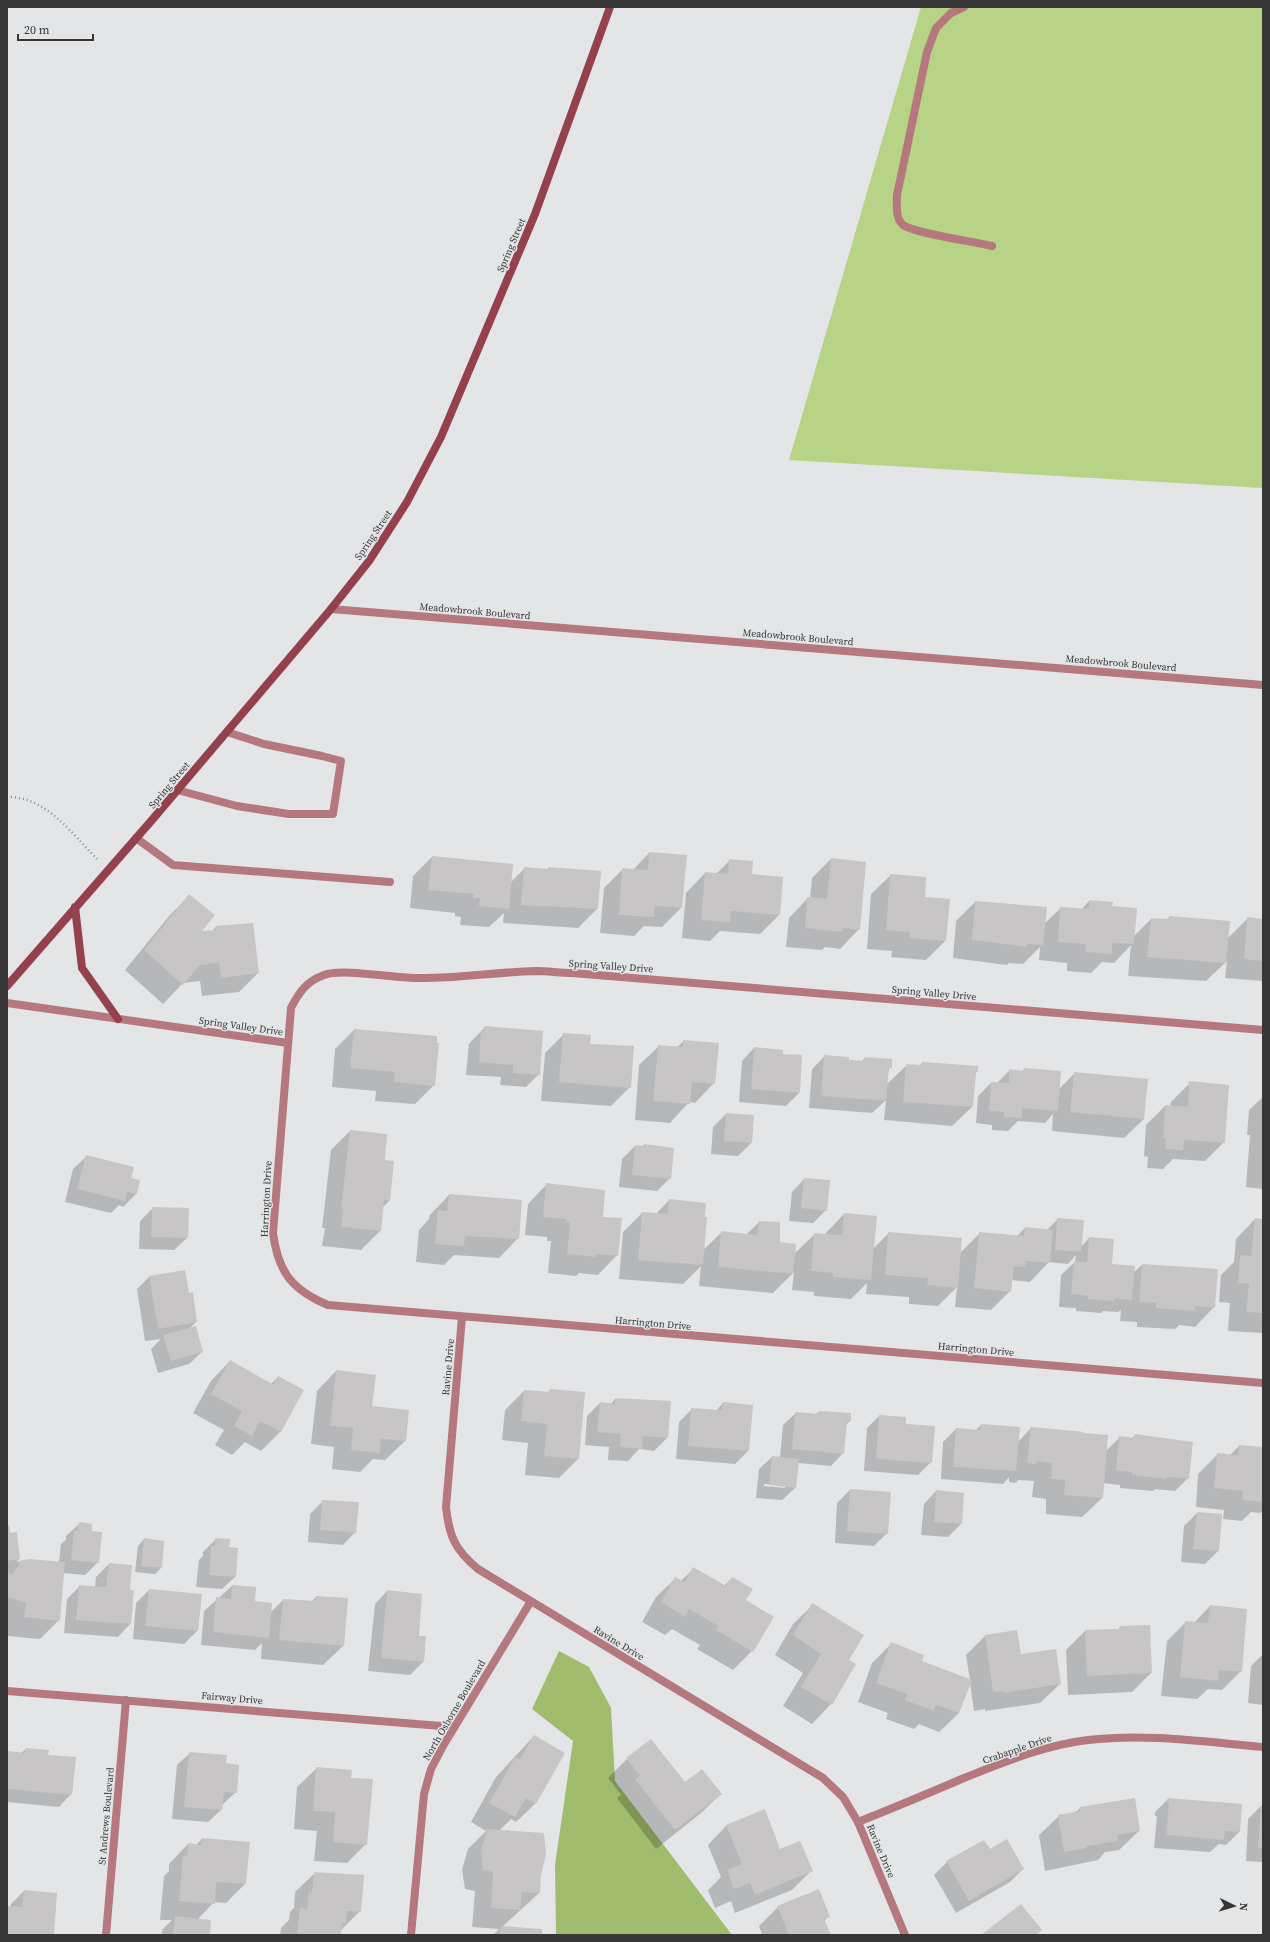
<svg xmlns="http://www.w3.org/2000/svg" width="1270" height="1942" font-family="'Source Serif 4',serif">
	<rect width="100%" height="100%" fill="#e3e5e7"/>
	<path fill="#b7d385" d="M921,7H1263V488L789,460Z"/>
	<path fill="#a0bc6d" d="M559,1651L589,1667L611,1708L615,1781L732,1935H556L555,1865L573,1741L532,1709Z"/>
	<path fill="#0003" fill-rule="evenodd" d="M649,853L681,908L662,927L644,926L634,936L600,933L604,888L623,869L633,870Z
		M432,857L510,883L525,868L546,870L548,868L597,909L578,928L503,923L504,913L489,927L460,925L461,917L455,916V913L410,908L413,876Z
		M831,859L859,929L840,949L825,947L822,950L786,947L789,918L808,898L810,899L812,878Z
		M730,860L751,875L782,878L779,915L760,934L720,931L710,941L682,938L686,893L705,873L716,874Z
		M891,875L924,898L945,941L926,960L891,957L892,951L867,949L871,894Z
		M189,896L200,932L212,931L216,927L258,973L239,992L202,996L200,981L183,983L163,1004L125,970L170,915Z
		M1089,901L1111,907L1133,937L1151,919L1166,920L1170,917L1227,939L1248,918L1263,920V981L1225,978L1227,961L1206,981L1128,976L1131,945L1114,963L1102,962L1091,973L1067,971V963L1039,960L1040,947L1023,964L1009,963L1007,965L953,958L956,921L975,902L1044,924L1061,908L1081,910Z
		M485,1027L539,1074L526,1087L500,1085L501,1077L466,1075L469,1044Z
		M354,1030L434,1085L415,1104L375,1101L376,1091L332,1087L335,1049Z
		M564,1034L589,1045L630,1087L611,1106L541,1101L545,1053Z
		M684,1041L714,1083L695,1103L689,1102L670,1123L635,1120L639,1065L659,1046L677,1047Z
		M754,1048L782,1055L799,1093L786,1106L739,1102L742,1061Z
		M825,1056L861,1062L865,1058L891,1067L887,1071L886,1085L907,1065L920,1066L922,1063L977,1072L974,1074L972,1107L952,1126L884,1120L886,1100L872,1113L809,1108L812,1069Z
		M1024,1069L1059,1089L1075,1073L1144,1119L1124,1138L1052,1131L1053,1114L1045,1123L1018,1121L1008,1131L992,1130V1125L976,1123L978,1096L991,1083H997L1010,1070L1022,1072Z
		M1190,1083L1224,1142L1205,1161L1173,1159L1163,1169L1147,1168L1148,1157L1144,1156L1146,1125L1165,1106H1170L1171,1102Z
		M1263,1097V1189L1246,1187L1250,1135H1247L1249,1110Z
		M726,1114L753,1116L751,1143L738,1156L711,1154L713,1127Z
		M350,1131L384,1161L390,1200L382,1208L380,1231L361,1250L322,1246L325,1228H322L331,1150Z
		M635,1146H650L670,1178L657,1191L619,1187L622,1159Z
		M86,1157L130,1178L139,1181L136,1194L123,1207L119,1205L111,1213L65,1202L73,1169Z
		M804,1179L826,1210L813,1223L789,1221L792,1192Z
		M547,1184L602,1217L617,1255L598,1275L579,1273L576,1276L548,1273L551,1241H547V1237L525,1235L528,1204Z
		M449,1195L518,1238L499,1258L454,1255L444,1265L416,1262L419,1230L429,1219L430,1215Z
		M669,1200L703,1250L722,1232L746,1235L759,1222L779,1243L794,1254L815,1234H825L844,1214L873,1249L889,1233L960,1253L980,1233L1017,1236L1025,1228L1047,1230L1058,1219L1081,1247L1089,1238L1111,1265L1133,1273L1142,1265L1217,1270L1214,1307L1195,1327L1179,1325L1175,1329L1137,1327V1322L1120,1321L1121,1310L1118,1312L1103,1311L1101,1313L1076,1311V1308L1059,1307L1061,1275L1075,1262L1076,1255L1068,1264L1049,1262L1030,1282L1012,1280L1010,1291L991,1310L955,1307L957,1287L938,1306L909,1304V1297L866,1294L867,1283L851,1299L814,1296V1292L792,1290L794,1272L773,1293L699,1286L701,1266L683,1284L619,1279L623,1232L642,1213L656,1214Z
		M153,1208L187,1238L174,1250L139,1249L140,1221Z
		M1255,1219L1263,1220V1333L1228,1331L1230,1303L1219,1302L1221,1275L1234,1262L1236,1239Z
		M149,1277L188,1294L196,1322L190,1328L202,1352L189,1364L158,1373L151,1349L161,1339L145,1341L137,1289Z
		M230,1361L271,1384L278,1377L303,1390L280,1432L261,1451L245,1442L232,1455L215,1445L224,1430L193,1413L211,1381Z
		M336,1371L405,1441L385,1460L373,1459L360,1472L332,1469L334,1447L311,1444L317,1391Z
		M550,1390L578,1459L559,1478L525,1475L528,1443L502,1440L505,1410L524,1391L547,1393Z
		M615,1399L667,1438L654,1451L639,1449L628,1461L608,1460L609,1447L585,1445L587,1416L600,1403L611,1404Z
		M723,1403L752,1406L748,1451L735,1464L676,1459L679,1422L692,1409L716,1411Z
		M819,1412L850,1421L846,1425L843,1453L831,1466L798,1463L795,1488L782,1500L756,1498L759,1469L772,1457L780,1458L783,1425L796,1413L816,1414ZM764,1484L785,1486V1488L764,1486Z
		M879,1416L905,1425L931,1462L918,1475L864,1471L867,1428Z
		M981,1425L1018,1442L1031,1428L1082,1434L1105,1452L1120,1437L1132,1438L1135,1436L1188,1478L1175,1491L1155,1489L1153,1491L1120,1488V1485L1103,1483L1102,1498L1082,1517L1046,1514V1499L1032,1497L1034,1481L1018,1480L1016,1483L1009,1482V1477L1003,1484L941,1479L943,1442L956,1429L975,1431Z
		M1239,1446L1263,1448V1510L1260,1513L1251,1512L1242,1521L1223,1519L1224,1510L1196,1507L1198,1474L1218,1454L1229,1456Z
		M850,1490L887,1533L874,1546L835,1543L837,1503Z
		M936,1491L961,1524L948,1537L921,1535L924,1504Z
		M323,1501L355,1532L343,1545L308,1542L310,1514Z
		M1197,1513L1221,1515L1218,1551L1205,1564L1181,1562L1184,1526Z
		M79,1524L91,1532L98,1562L85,1575L63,1573L59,1620L40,1639L7,1636V1574L9,1572H7V1526L19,1559L16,1562L29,1560L59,1562L61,1544L66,1540V1536Z
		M144,1539L161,1568L155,1574L135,1572L138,1546Z
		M216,1539L228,1548L235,1577L222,1589L196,1587L199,1560L203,1556V1552Z
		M109,1564L129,1590L130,1624L118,1637L64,1633L67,1599L80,1586L95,1587L96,1577Z
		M694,1568L724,1586L732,1578L745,1601L752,1651L733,1670L697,1649L700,1645L672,1629L665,1635L642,1622L656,1597L676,1578L681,1581Z
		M232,1586L270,1613L283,1600L311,1602L316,1597L343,1646L323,1665L261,1659L262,1643L255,1650L201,1645L204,1611Z
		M149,1590L197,1631L184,1644L133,1639L136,1603Z
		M387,1591L423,1662L410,1675L368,1671L375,1604Z
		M813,1605L847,1660L855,1665L831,1704L812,1724L783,1706L803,1673L775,1655L793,1624Z
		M1210,1606L1241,1671L1222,1690L1208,1689L1197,1699L1161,1696L1167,1641L1186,1622L1194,1623Z
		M1120,1627L1151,1673L1132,1692L1068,1695L1066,1650L1085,1631L1118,1630Z
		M985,1636L1020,1655L1060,1684L1040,1703L985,1711V1709L974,1711L970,1683L959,1713L939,1732L919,1724L914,1729L886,1719L888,1713L858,1702L872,1663L891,1644L921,1661L970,1680L966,1655Z
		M1263,1654V1705L1248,1703L1251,1666Z
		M534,1736L536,1803L516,1822L511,1819L499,1831L540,1875L539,1893L502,1927L541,1935H493L499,1929L472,1927L475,1891L465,1889L462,1870L468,1849L486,1831L471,1822L496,1777Z
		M651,1740L685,1783L721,1794L701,1813L656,1849L617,1798L621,1795L608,1778L627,1759Z
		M26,1749L71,1794L59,1807L7,1802V1752L21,1753Z
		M190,1753L225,1764L236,1792L222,1805L221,1810L208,1822L172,1819L177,1765Z
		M317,1768L350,1779L366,1844L347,1863L314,1861L317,1831L294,1829L297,1787Z
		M1168,1799L1239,1832L1226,1845L1219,1844L1210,1852L1154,1848L1157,1816H1155V1812Z
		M1261,1806L1263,1807V1862L1246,1861L1248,1819Z
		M1080,1808L1139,1831L1119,1850L1105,1852L1098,1860L1045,1871L1039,1835L1059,1816L1075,1813Z
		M727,1825L780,1850L811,1871L792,1890L735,1913L731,1901L715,1908L708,1890L721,1877L708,1845Z
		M202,1839L245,1884L226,1903L214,1902L198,1919L209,1935H162V1930L172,1920H160L164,1876L169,1871V1864L188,1844L196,1845Z
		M989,1850L1023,1869L1010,1882L956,1913L934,1875L947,1862Z
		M315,1873L360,1911L341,1930L340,1935H280L281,1928L289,1920L290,1912L294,1908L295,1892Z
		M24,1891L52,1935H7V1907H11V1904Z
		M778,1907L829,1916L824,1921L830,1935H762L759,1926Z"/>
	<path fill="#c7c5c6" d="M649,852L687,855L682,908L655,906L654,917L619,915L622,868L648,870Z
		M432,856L513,864L509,909L479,906L480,898H473L474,894L428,890Z
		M831,858L866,862L860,930L843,928L842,932L805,928L807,897L827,899Z
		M729,859L753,861L752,874L783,877L780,915L731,911L730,922L701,920L705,872L728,874Z
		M524,867L548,869V867L601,871L598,909L521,905Z
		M890,874L926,877L925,897L950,899L946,941L910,938V932L886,930Z
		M189,894L215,915L202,931L216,930L215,926L253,923L259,973L221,978L219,963L200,965L183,985L144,950Z
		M1089,900L1113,902L1112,906L1137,908L1134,944L1112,943V954L1085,952L1086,944L1058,942L1060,907L1089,909Z
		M975,901L1047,907L1043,945L1027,944V947L972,940Z
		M1169,916L1230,921L1226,963L1147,957L1151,918L1169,919Z
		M1247,917L1263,919V961L1244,959Z
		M484,1026L543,1031L540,1075L513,1073V1065L479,1062L481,1030L484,1031Z
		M354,1029L437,1036V1043H439L435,1086L394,1082L395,1072L350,1068Z
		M563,1033L591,1035L590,1044L634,1046L631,1088L559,1082Z
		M683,1040L719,1043L715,1084L692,1082L690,1104L653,1101L658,1045L683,1047Z
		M754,1047L783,1050V1054L802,1055L800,1093L751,1089Z
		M824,1055L849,1057V1060L864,1061L865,1057L892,1059V1068H889L886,1101L821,1096Z
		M922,1062L978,1066V1072H976L973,1107L903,1102L906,1064L922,1065Z
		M1024,1068L1061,1071L1058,1111L1022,1108V1118L1004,1117V1112L989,1111L991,1082L1009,1083V1069L1024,1071Z
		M1074,1072L1148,1079L1144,1119L1070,1112Z
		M1189,1081L1229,1085L1225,1143L1184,1140L1183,1150L1165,1149L1166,1138H1163L1165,1105L1188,1107Z
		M726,1113L754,1115L752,1143L724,1141Z
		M350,1130L387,1134L385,1160L394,1161L390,1201L384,1200L381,1231L341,1227L343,1209H341Z
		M644,1144L674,1148L671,1179L632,1175L635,1145L643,1146Z
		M86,1155L134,1167L131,1178L140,1180L137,1194L127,1192L125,1201L77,1189Z
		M804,1178L830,1180L827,1211L801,1208Z
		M546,1183L605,1190L603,1217L622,1218L618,1256L596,1254V1257L567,1254L570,1223L566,1222V1219L543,1217Z
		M449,1194L522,1200L519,1239L465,1236L464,1246L435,1244L438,1210L447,1211Z
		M669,1199L706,1203L705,1217H707L703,1265L638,1260L642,1212L668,1214Z
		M152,1207L189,1208L188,1238L151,1237Z
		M844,1213L877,1216L871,1280L833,1277V1273L811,1271L814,1233L842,1235Z
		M1057,1218L1084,1220L1081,1252L1055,1250Z
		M1255,1218L1263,1219V1313L1246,1312L1249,1284L1238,1283L1240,1255L1251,1256Z
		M759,1221L780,1222V1242L796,1244L793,1274L718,1267L721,1231L757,1235Z
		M1025,1227L1053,1230L1050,1263L1026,1261L1025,1267L1014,1266L1011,1292L974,1288L979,1232L1024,1236Z
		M888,1232L962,1238L958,1288L927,1285L928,1278L885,1275Z
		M1089,1237L1114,1239L1112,1264L1135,1266L1132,1300L1115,1298L1114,1301L1088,1299V1296L1071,1294L1074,1261L1087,1262Z
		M1142,1264L1218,1269L1215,1308L1195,1306V1311L1156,1308V1303L1139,1302Z
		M185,1270L189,1293L193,1292L197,1322L158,1329L149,1276Z
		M196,1326L203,1352L171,1361L163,1335Z
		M230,1360L274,1385L278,1376L304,1390L281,1432L260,1421L252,1436L234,1426L242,1411L211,1394Z
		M336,1370L376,1375L372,1406L409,1410L406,1441L381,1439L380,1453L351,1450L353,1428L330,1426Z
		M550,1389L585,1392L579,1459L544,1456L547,1424L521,1421L524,1390L550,1392Z
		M615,1398L671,1401L668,1438L643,1436L642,1449L620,1447L621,1434L597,1432L600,1402L615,1404Z
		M723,1402L753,1405L749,1451L688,1446L691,1408L722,1410Z
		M819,1411L851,1413V1421H847L844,1454L792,1449L795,1412L819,1414Z
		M879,1415L906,1417V1424L935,1426L932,1463L876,1459Z
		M981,1424L1020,1427L1016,1471L953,1467L956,1428L980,1430Z
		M1031,1427L1084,1432L1083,1433L1108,1435L1103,1498L1064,1495L1065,1480L1051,1479L1052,1463L1037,1461L1036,1464L1027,1463Z
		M1135,1434L1193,1442L1189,1479L1167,1477L1166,1479L1132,1475V1472L1116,1471L1119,1436L1134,1438Z
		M1239,1445L1263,1447V1502L1242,1500L1243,1491L1214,1488L1217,1453L1238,1455Z
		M772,1456L799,1459L796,1488L769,1485Z
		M850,1489L891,1492L888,1534L847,1531Z
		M936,1490L964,1493L962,1524L934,1522Z
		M322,1500L359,1502L356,1533L320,1530Z
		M1197,1512L1222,1514L1219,1551L1193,1549Z
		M79,1522L92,1524V1531L102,1532L99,1563L71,1560L74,1530L77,1531Z
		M7,1525H9L10,1533L17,1532L20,1559L7,1561Z
		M144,1538L164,1541L162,1568L141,1566Z
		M215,1538L230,1539L229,1547L238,1548L236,1577L209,1575L211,1546H215Z
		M29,1559L65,1562L60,1621L24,1617L26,1603L7,1597V1574H12L19,1565V1561Z
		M109,1563L132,1565L130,1590H134L131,1624L76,1620L79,1585L106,1587Z
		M693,1567L726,1586L732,1577L753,1589L746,1600L774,1617L753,1652L716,1630L718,1626L689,1609L685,1617L661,1602L675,1577L685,1582Z
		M232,1585L256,1587L255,1601L272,1603L269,1638L213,1632L216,1597L231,1599Z
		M149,1589L202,1594L198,1631L145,1626Z
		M387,1590L422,1594L419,1636H426L424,1662L381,1658Z
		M316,1596L348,1598L344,1646L279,1640L283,1599L315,1601Z
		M812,1603L864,1635L849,1660L856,1664L832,1705L801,1687L821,1654L793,1635Z
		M1210,1605L1247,1609L1242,1672L1219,1670L1218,1681L1180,1677L1185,1621L1208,1623Z
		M1150,1625L1152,1673L1087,1676L1085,1630L1115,1629H1120V1626Z
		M1017,1630L1021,1654L1056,1649L1061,1684L1004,1693L1003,1691L993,1692L985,1635Z
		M891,1642L924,1655L922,1661L972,1680L959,1713L936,1705L934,1711L905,1700L907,1694L876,1683Z
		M534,1735L565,1753L536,1804L526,1798L515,1817L489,1803L515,1757L520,1759Z
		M651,1739L685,1782L702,1769L722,1794L675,1830L635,1779L640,1776L626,1758Z
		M25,1748L49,1750L48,1755L76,1757L72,1795L7,1789V1751L25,1753Z
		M189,1752L227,1755L226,1763L239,1765L237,1793L224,1792L222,1810L184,1807Z
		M316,1767L352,1770L351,1778L373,1779L367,1845L333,1842L335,1812L313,1811Z
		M1135,1798L1140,1831L1117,1835L1118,1841L1086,1846L1087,1848L1064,1852L1058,1815L1080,1811V1807Z
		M1168,1798L1242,1804L1240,1832L1225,1831L1224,1840L1166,1835L1169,1803H1167Z
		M1261,1805L1263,1806V1849L1258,1848Z
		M765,1809L780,1849L800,1841L813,1871L755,1895L750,1883L734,1889L727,1870L742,1864L726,1825Z
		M487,1829L544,1833L546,1854L541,1875L540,1893L522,1892L520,1910L491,1908L493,1872L483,1870L481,1850Z
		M202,1838L250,1842L246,1884L216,1882L215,1904L179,1901L183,1855L187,1856L188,1843L201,1845Z
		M1007,1839L1024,1869L969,1901L946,1861L984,1840L990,1849Z
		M314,1872L364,1875L361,1912L347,1911L346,1923H342L341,1935H309L297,1933L300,1908L307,1909L309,1891L312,1892Z
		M819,1889L830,1917L824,1919L831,1935H789L777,1906Z
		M24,1890L57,1893L54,1935H7V1906L22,1907Z
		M1021,1904L1042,1930L1036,1935H981Z
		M175,1916L211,1920L210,1935H173Z
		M501,1926L542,1929V1935H500Z"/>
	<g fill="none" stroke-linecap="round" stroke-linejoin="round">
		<path stroke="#8c8d8f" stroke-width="2.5" stroke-dasharray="1 3" stroke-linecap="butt" d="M7,797C46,796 72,834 97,859"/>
		<path stroke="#b4787e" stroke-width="8" d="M964,7L951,13L936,28L927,52L897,195C897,205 895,218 903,225C914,233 975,242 992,246
			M177,790L237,806L289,814H333L341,761L322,756L264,744L227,732
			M136,838L173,865L390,882"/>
		<path stroke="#b4787e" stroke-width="8" d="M331,609L1263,685
			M7,1003L288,1043
			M1263,1030L572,973C560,973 548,971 536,971C495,972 455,979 415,978C392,978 343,968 324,975C307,981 299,992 291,1008L273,1233C278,1272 292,1290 328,1305L1263,1383
			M462,1317L446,1507C449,1536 455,1550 478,1569L823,1778L843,1797L858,1822L905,1935
			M7,1691L454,1727
			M858,1822C893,1808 929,1793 964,1778C1004,1762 1045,1745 1088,1740C1146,1733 1205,1742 1263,1747
			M106,1935L126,1700
			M411,1935L424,1794L431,1769L443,1746L531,1601"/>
		<path stroke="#95404d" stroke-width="8" d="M75,907L82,968L118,1019
			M7,986L152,820L331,609L369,561L407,502L441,437L535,214L610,7"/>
	</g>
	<g text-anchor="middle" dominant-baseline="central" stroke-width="3" stroke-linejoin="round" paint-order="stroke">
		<g font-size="10" fill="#363637" stroke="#e3e5e7">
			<text transform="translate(511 245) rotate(-67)">Spring Street</text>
			<text transform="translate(373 535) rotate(-56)">Spring Street</text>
			<text transform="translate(475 611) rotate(5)">Meadowbrook Boulevard</text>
			<text transform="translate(798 637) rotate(5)">Meadowbrook Boulevard</text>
			<text transform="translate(1121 663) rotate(5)">Meadowbrook Boulevard</text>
			<text transform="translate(169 785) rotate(-50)">Spring Street</text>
			<text transform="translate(611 966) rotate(4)">Spring Valley Drive</text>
			<text transform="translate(934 993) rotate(5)">Spring Valley Drive</text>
			<text transform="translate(241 1026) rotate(8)">Spring Valley Drive</text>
			<text transform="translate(266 1199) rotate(-87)">Harrington Drive</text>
			<text transform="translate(653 1323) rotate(5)">Harrington Drive</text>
			<text transform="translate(976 1349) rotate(5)">Harrington Drive</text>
			<text transform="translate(448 1367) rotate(-85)">Ravine Drive</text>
			<text transform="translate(619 1643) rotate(31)">Ravine Drive</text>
			<text transform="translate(232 1698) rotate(5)">Fairway Drive</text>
			<text transform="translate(454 1710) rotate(-60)">North Osborne Boulevard</text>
			<text transform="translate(1017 1749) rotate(-19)">Crabapple Drive</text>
			<text transform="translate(106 1816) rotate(-85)">St Andrews Boulevard</text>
			<text transform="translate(881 1851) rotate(67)">Ravine Drive</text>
		</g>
	</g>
	<rect width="1270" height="1942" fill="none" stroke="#363637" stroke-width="16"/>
	<g transform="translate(1234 1906) rotate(95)" stroke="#e3e5e7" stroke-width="3" paint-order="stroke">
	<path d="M0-3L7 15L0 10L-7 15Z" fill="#363637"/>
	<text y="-6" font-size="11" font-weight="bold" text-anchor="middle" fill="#363637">N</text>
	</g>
	<path d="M18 34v6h75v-6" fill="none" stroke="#363637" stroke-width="2"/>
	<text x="24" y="34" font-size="12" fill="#363637" stroke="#e3e5e7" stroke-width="3" paint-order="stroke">20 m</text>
</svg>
